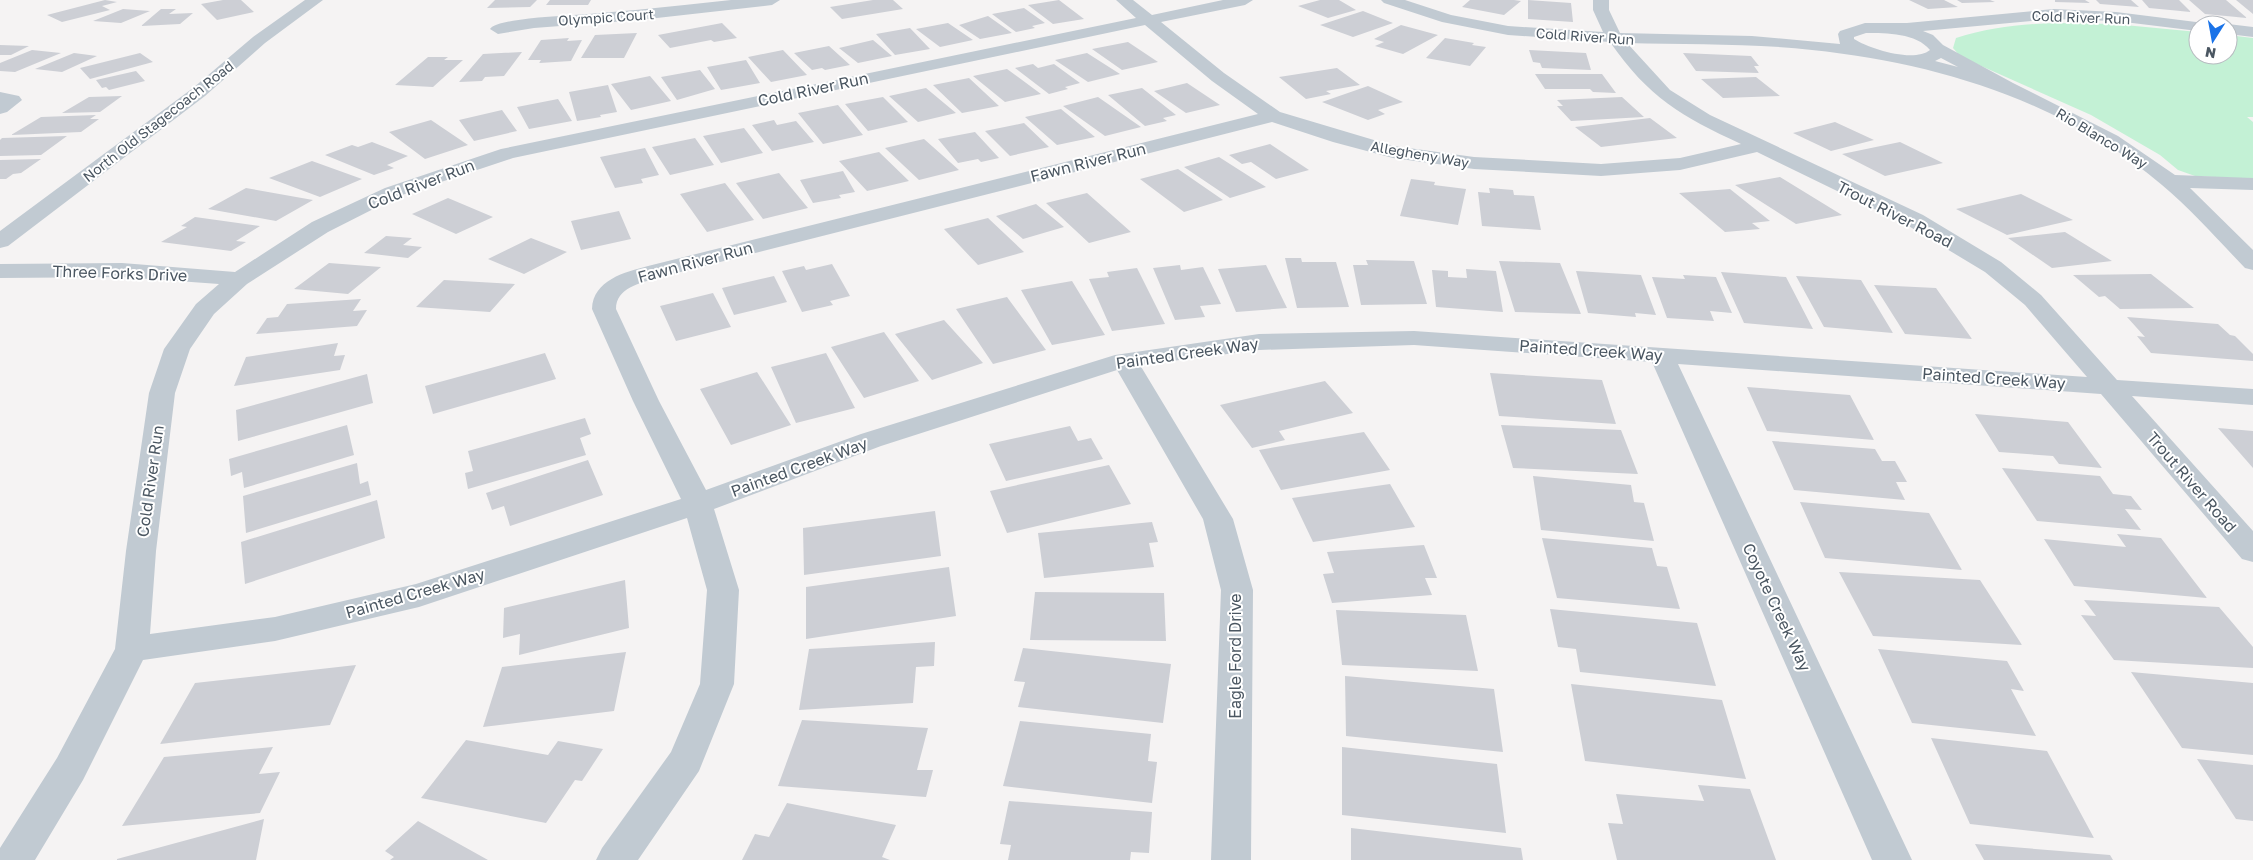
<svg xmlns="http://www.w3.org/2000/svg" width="2253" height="860" font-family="'Golos Text',sans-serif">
	<rect width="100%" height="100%" fill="#f5f3f3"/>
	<path fill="#c3f1d5" d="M2057,23L2114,24L2198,32V55H2228V35L2253,38V117H2247L2253,122V179L2195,176L2178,170L2160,155L2091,115L1961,57L1953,48L1956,38C1990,27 2022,24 2057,23Z"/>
	<path fill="#cdcfd5" d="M105,0L117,2L102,6L110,10L62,22L47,15Z
		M223,0H241L254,12L217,20L201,4Z
		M495,0H537L530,7L487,8Z
		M550,0H591L588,5H546Z
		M873,0H893L903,9L842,19L830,7Z
		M1059,0L1084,19L1053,24L1028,5Z
		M1320,0H1339L1356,10L1328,18L1298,6Z
		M1470,0H1514L1521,1L1504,15L1462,7Z
		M1528,0L1571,3L1573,22L1528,19Z
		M1909,0H1944L1958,7L1928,9Z
		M1957,0H1990L1995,2L1962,3Z
		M2055,0H2085L2090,3L2055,2Z
		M2096,0H2131L2139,7L2100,4Z
		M2142,0H2179L2191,12L2149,8Z
		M2189,0H2226L2247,18L2205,14Z
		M2236,0H2253V14Z
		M1024,8L1045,23L1032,26L1035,28L1016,32L992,14Z
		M123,9L150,11L121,23L93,21Z
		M161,9H176L169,14L193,13L180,24L141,26Z
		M1363,11L1393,23L1353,37L1320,25Z
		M988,16L1012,33L980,39L959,25Z
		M722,23L737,38L714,42L711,40L670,48L658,35Z
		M948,23L973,40L940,47L916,29Z
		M1401,25L1438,35L1403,54L1375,46L1384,42L1374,39Z
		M910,28L930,49L895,55L876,34Z
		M637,33L624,58H581L595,35Z
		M569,38L567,41L582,40L571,61L539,63L541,60H528L541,40Z
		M1445,38L1474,43L1472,45L1486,47L1470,66L1426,58Z
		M873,40L892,56L858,63L839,48Z
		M1128,42L1158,62L1122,70L1092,49Z
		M0,45L29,46L11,55H0Z
		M829,46L850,65L825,70L822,68L812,70L794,53Z
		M32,50L61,53L15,72L0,71V63Z
		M783,50L807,75L771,82L748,57Z
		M1529,50L1586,53L1591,70L1542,68L1540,63L1533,62Z
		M522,52L504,76L485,77L482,81L459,82L483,54Z
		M74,53L97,56L62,72L35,69Z
		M140,53L153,62L90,79L80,68Z
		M1087,53L1120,74L1088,82L1055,60Z
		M1683,53L1751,56L1759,66H1754L1759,73L1696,71Z
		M428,57H448L444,60H463L433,87L395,85Z
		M746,60L760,83L721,90L707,67Z
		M1033,64L1038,68L1054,64L1080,83L1065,87L1068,89L1049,94L1015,68Z
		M1337,68L1360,85L1326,91L1331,94L1306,99L1279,77Z
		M1007,69L1041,94L1005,102L973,76Z
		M700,70L715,89L677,100L661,77Z
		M136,71L145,81L109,90L106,87L102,88L96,80Z
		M1535,74H1602L1616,93L1593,92L1590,89H1545Z
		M650,76L671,101L631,110L611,84Z
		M1756,77L1780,96L1723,98L1701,79Z
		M969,78L999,106L962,113L933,85Z
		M1187,83L1220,105L1186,113L1154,91Z
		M608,85L617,112L600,115L601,117L577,121L569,92Z
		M1368,86L1403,102L1378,110L1385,114L1368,120L1322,102Z
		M926,88L956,113L918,122L889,96Z
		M1142,88L1176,115L1163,118L1167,121L1145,126L1108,95Z
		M122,96L100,112L62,113L89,97Z
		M883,97L908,122L868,131L845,104Z
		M1098,97L1141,127L1105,136L1063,106Z
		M1622,97L1644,117L1571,121L1557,106H1563L1557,100Z
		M558,99L572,121L529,129L517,107Z
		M838,105L863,135L823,144L798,113Z
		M1061,109L1095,137L1057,145L1025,117Z
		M502,110L517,131L474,141L459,120Z
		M96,115L90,119H99L81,132L11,135L41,117Z
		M1650,118L1677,138L1601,147L1575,127Z
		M431,120L468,145L425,159L389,132Z
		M774,120L777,125L796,121L814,142L772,151L752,125Z
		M1835,122L1874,140L1831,151L1793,133Z
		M1024,123L1049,147L1010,156L985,131Z
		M744,128L763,153L721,163L703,136Z
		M975,132L999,158L981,162L978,159L958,163L938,139Z
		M67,136L41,155L0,156V140L2,138Z
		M695,138L714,165L670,175L652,147Z
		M924,139L959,170L919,180L885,148Z
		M372,142L408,156L387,165L394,168L374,175L325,155L352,145L358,147Z
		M1900,142L1943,163L1885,176L1842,154Z
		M1270,144L1309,170L1276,179L1251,162L1242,164L1229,155Z
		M645,148L659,175L641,179L643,183L615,188L600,157Z
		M879,152L909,181L867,191L839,161Z
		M1219,157L1266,187L1230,198L1184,167Z
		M41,159L21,173L13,174L6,179H0V160Z
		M312,161L362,179L320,197L269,178Z
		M1178,169L1223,200L1184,212L1140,179Z
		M843,171L855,192L839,195L841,198L813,203L800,180Z
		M779,173L808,208L763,219L736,183Z
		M1780,177L1842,215L1796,224L1735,185Z
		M1411,179L1435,182L1434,185L1466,189L1458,225L1400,216Z
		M725,183L754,220L707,232L680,194Z
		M246,188L313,200L276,221L208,209Z
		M1489,188L1513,190L1514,195L1534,196L1541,230L1482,226L1478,192L1490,193Z
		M1730,189L1770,221L1752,223L1760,229L1725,232L1679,193Z
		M1087,193L1131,232L1089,243L1046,203Z
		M2021,194L2073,220L2007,235L1956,209Z
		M448,198L493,217L456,234L412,214Z
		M1036,204L1064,227L1023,239L996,216Z
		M619,211L631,239L581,250L571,221Z
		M195,217L260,226L236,241L246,242L231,251L161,242L187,227L181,226Z
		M988,218L1024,252L978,265L944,229Z
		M2065,232L2112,261L2052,268L2008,238Z
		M386,236L412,238L403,245L422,247L408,258L364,253Z
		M531,238L567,252L524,274L488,259Z
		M1285,258H1301L1302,262H1336L1349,307L1297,308Z
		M1366,260L1414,261L1427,304L1361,305L1353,265H1368Z
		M1499,261L1560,263L1581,314L1515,312Z
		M329,263L381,267L348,294L294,289Z
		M832,264L850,296L830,301L833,305L802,312L782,271L804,266L806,270Z
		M1180,265L1181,270L1203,267L1221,304L1200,306L1205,317L1175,320L1153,268Z
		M1266,265L1287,308L1236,312L1218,269Z
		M1137,268L1165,324L1112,331L1089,279L1109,277L1107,272Z
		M1466,269L1496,271L1503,312L1436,307L1432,270L1448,271V277L1467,278Z
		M1576,271L1641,275L1656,315L1635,313L1636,317L1588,313Z
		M1721,272L1786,277L1813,329L1744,323Z
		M2151,274L2194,308L2120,309L2105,296L2099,297L2073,275Z
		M1683,275L1716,277L1732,313L1710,311L1714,321L1667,318L1652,277L1685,279Z
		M774,276L787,302L734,315L722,288Z
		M1796,276L1861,280L1893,333L1824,327Z
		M444,280L515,284L490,312L416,307Z
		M1072,281L1105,335L1052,345L1021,290Z
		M1874,285L1936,288L1972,339L1905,334Z
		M713,293L731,327L676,341L660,306Z
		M1007,297L1046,350L993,364L956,309Z
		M361,299L353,311L367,310L357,326L256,334L267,318L278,317L287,304Z
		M2127,317L2218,324L2230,335L2235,336L2253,354V361L2151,353L2137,336L2145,337Z
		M944,320L983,363L932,380L895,334Z
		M884,332L919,381L864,398L831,347Z
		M338,343L334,356L345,355L340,370L234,386L246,357Z
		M545,353L556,379L433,414L425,386Z
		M826,353L855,408L796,423L771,367Z
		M757,372L791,425L731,445L700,389Z
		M1490,373L1602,380L1616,424L1499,416Z
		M367,374L373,403L238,441L236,410Z
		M1325,381L1353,413L1279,431L1285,440L1252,448L1220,405Z
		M1747,387L1850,395L1874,440L1767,431Z
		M1975,414L2068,422L2102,468L2059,464L2053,456L1999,452Z
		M585,418L591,434L580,438L586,455L468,489L465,473L473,471L468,451Z
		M347,425L354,455L244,488L242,472L231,476L229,459Z
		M1501,425L1621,430L1638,474L1513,468Z
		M1070,426L1078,441L1091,438L1103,459L1006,481L989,444Z
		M2218,428L2253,431V468Z
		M1364,432L1390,470L1281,490L1259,450Z
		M1772,441L1875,449L1882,461H1895L1907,482H1896L1905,500L1794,490Z
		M588,460L603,495L510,526L504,506L492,510L486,493Z
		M357,463L360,484L368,481L371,495L246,533L243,496Z
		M1109,465L1131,504L1007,533L990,491Z
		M2002,468L2100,476L2113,494L2131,496L2142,510L2125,509L2141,530L2037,521Z
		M1533,476L1631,485L1634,502L1644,503L1654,541L1541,530Z
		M1390,484L1415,527L1313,542L1292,498Z
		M377,500L385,538L245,584L241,542Z
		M1800,502L1929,513L1962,570L1825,558Z
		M935,511L941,556L804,575L803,528Z
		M1152,522L1158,542L1149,543L1154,567L1044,578L1038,533Z
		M2117,534L2161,538L2207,598L2074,586L2044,539L2126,547Z
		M1542,538L1652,548L1657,566L1667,567L1680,609L1557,598Z
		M1424,545L1437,578H1425L1432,595L1332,603L1323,574L1334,573L1327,552Z
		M949,567L956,616L806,639V587Z
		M1839,572L1980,580L2022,645L1873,636Z
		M625,580L629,628L519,655L520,634L503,638L504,608Z
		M1035,592L1164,593L1166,641L1030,640Z
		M2084,600L2219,607L2253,647V668L2114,660L2081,615L2096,616Z
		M1550,609L1697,623L1716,686L1580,672L1576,649L1558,647Z
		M1336,610L1466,615L1478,671L1342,665Z
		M935,642L934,666L916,667L913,703L799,710L809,649Z
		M1023,648L1171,664L1163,723L1018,707L1025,682L1014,681Z
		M1878,649L2007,661L2024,691L2011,689L2036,736L1912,723Z
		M626,652L614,711L483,727L502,667Z
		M356,665L330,725L160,744L195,683Z
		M2131,672L2253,683V755L2182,748Z
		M1345,676L1494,689L1503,752L1346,736Z
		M1571,684L1722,700L1746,779L1585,761Z
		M802,720L928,728L917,770H933L926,797L778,786Z
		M1020,721L1151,734L1148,761L1157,762L1152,803L1003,786Z
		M1931,738L2047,751L2094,838L1970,824Z
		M466,740L548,755L558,741L603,749L582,781L575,780L546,823L421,798Z
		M273,747L259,774L280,772L260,813L122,826L164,757Z
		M1342,747L1497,764L1506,833L1342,815Z
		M2197,759L2253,765V821L2236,819Z
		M1698,785L1750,789L1776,860H1617L1608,823L1623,824L1616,794L1704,801Z
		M1009,801L1152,812L1149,853L1131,852L1130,860H1008L1011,845L1000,844Z
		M787,803L896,825L882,857L890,860H742L755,834L769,837Z
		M264,819L256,860H117V859Z
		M418,821L488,860H390L394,857L385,851Z
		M1351,828L1521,848L1523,860H1351Z
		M1975,844L2110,855L2113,860H1984Z"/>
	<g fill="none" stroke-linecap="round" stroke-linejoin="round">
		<path fill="#c1cad2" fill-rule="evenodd" d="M731,0H780L772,5L639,20L534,28L498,34L490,29C495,21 534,18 545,17C607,13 669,7 731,0Z
			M1116,0H1133L1152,15L1223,0H1253L1245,5L1161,22L1224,73L1280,112L1394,146L1474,157L1601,164L1680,158L1741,144C1681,116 1649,98 1610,42L1508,35L1442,22L1384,3L1381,0H1405L1451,15L1508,26L1603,32L1593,10V0H1609V10L1620,33L1752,36L1840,44L1838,34L1840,31L1865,23H1907L2054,9L2116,12L2204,23L2205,25H2198V31L2116,21L2054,19L1923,31L1933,35L1943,45L2013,83L2118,136L2175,175L2253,178V190L2190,188L2253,250V270L2245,268C2218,240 2192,210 2162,185C2064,102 1938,63 1812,50C1751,43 1689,45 1627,43L1670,90L1710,115L1923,215L2001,262L2041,295L2117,380L2253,389V405L2132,396L2253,531V562L2242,559L2101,394L1678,364L1912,860H1872L1652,362L1414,345L1259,350L1140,365L1233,519L1253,590L1251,860H1211L1221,590L1203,519L1117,370L881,446L714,509L739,590L734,684L699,771L638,860H596L602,848L671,752L700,684L707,590L687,518L419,607L275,641L143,660L83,780L35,860H0V848L57,758L115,649L126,551L149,393L164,349L196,304L219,284L122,277L0,278V264L122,263L235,272L312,222L385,188L501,149L1136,18ZM1145,25L1212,81L1258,114L648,266C625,272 593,280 592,309L633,401L681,499L416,584L275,617L150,634L156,551L175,393L190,349L214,314L247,284L328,232L399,196L513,158ZM1866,33C1887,33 1916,33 1930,50C1914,63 1870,49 1854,39V37ZM1941,58L1958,67L1935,61ZM1272,122L1333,142L1393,158L1474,169L1601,176L1680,170L1757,152L1907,225L1985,272L2025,305L2087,377L1414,331L1259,334L1115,355L861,434L706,490L659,401L616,309C616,288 640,283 657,278Z
			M2228,24L2253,27V37L2228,34V25H2225Z
			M0,92L19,96L22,100L7,112L0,114Z"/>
		<path fill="#c1cad2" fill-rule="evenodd" d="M305,0H323L265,43L205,96L8,246L0,248V231L193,88L253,37Z"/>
	</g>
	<g text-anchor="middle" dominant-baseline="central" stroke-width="4" stroke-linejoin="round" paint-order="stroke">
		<g font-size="14" fill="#4a5661" stroke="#fff">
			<text transform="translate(606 17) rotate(-4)">Olympic Court</text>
			<text transform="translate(2081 17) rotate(2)">Cold River Run</text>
			<text transform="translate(1585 36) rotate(4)">Cold River Run</text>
			<text transform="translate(158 121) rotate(-38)">North Old Stagecoach Road</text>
			<text transform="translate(2102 138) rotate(31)">Rio Blanco Way</text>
			<text transform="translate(1420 154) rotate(10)">Allegheny Way</text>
		</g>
		<g font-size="16" fill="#4a5661" stroke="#fff">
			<text transform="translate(813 89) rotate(-12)">Cold River Run</text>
			<text transform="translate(1088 162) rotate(-14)">Fawn River Run</text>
			<text transform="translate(421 184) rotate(-21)">Cold River Run</text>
			<text transform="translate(1895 214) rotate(27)">Trout River Road</text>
			<text transform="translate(695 262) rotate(-15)">Fawn River Run</text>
			<text transform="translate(120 273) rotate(2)">Three Forks Drive</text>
			<text transform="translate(1591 350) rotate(4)">Painted Creek Way</text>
			<text transform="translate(1187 353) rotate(-8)">Painted Creek Way</text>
			<text transform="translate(1994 378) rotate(4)">Painted Creek Way</text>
			<text transform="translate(799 467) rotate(-20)">Painted Creek Way</text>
			<text transform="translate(150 481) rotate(-82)">Cold River Run</text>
			<text transform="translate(2192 482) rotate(49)">Trout River Road</text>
			<text transform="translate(415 593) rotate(-16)">Painted Creek Way</text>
			<text transform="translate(1777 607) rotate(65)">Coyote Creek Way</text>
			<text transform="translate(1235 656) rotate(-90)">Eagle Ford Drive</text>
		</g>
	</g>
	<g transform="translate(2213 40) rotate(191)"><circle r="24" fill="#ffffff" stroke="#b7bbc0"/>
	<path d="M0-4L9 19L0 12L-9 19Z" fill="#1a73e8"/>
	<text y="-8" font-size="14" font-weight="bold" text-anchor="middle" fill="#4a5661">N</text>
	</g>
</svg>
